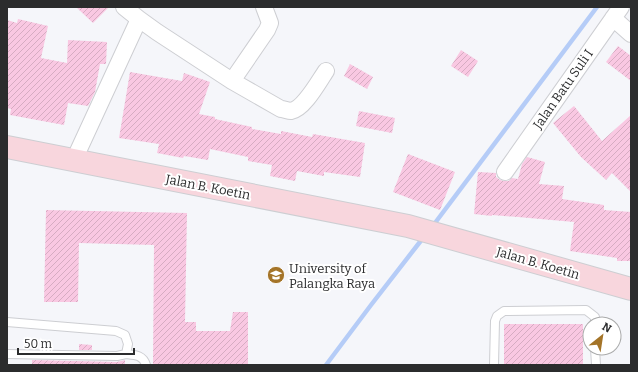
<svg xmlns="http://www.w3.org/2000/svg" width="638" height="372" font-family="Bitter,serif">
	<defs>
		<pattern id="building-hatch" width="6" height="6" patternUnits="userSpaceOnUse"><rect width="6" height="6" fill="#f9c8e2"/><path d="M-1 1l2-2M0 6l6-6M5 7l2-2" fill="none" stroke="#d6acc2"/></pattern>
	</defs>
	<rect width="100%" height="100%" fill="#f5f6fa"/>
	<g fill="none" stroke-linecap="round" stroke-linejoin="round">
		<path stroke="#b5ccf7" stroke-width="4.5" d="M432,227L597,7
			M326,365L371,305L423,238"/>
	</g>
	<path fill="url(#building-hatch)" d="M76,7H109L93,23Z
		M18,19L48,26L41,58L67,63L68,40L107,42L106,64H100L95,92L88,106L68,103L64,125L10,115L11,109L7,108V20L17,23Z
		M618,46L631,56V81L606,62Z
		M461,50L478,61L468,77L451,66Z
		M350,64L373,77L367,89L344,76Z
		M130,72L182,81L184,73L210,82L199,114L215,117V119L252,127V129L281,134V131L312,137L313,134L365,143L360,177L324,172V176L297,171L295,181L270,176L272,165L248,161V157L210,149L208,160L184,156L183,158L157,153L159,144L119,138Z
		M574,106L602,141L631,115V192L612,173L606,180L581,157L553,123Z
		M359,111L395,118L392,133L356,126Z
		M408,154L455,172L440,210L393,192Z
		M527,157L545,162L539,184L564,186L562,199L604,205V210L631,212V261H617V258L570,251L574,222L518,217L492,215V216L474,214L478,172L496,173V177L500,180L504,181H509L512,178L518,179L522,164Z
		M46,210L187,213L185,322H196V331H230L233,312H248V365H153L154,245L79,243L78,302H44Z
		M504,324H583V365H504Z
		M79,344L92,345V350H79Z
		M32,360L117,362L125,360V365H32Z"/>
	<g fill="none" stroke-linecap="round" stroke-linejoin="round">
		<defs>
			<path id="lane" d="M7,322L116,331L125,335L128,344L126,354L117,356L7,354
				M595,348L596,365
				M126,354C135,355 143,355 146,365
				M494,365L495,321L497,316L504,311L586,310L595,317V324"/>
			<path id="street" d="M124,7L139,19
				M613,18L631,34
				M232,81L267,30L270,23L264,7
				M74,160L139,19L157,32L232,81L281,109C284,109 288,111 291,111C304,109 319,81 326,71
				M505,172L621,7"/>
			<path id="secondary" d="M7,147L408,226L631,289"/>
		</defs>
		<use href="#lane" stroke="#cdced2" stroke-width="10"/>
		<use href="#street" stroke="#cdced2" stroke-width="18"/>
		<use href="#secondary" stroke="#cdced2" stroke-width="24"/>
		<use href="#lane" stroke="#fff" stroke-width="8"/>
		<use href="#street" stroke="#fff" stroke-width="16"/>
		<use href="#secondary" stroke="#f8d6dd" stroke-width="22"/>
	</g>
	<defs>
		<symbol id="university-disc" viewBox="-11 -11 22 22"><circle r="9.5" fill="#a47428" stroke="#fff"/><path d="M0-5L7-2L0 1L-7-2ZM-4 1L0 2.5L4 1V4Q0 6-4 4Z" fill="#fff"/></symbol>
	</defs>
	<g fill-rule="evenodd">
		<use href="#university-disc" x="266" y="265" width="20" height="20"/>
	</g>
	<g text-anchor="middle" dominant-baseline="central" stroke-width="4" stroke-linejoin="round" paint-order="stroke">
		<g font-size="13" fill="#2b2c2d" stroke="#fff">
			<text transform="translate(563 89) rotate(-55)">Jalan Batu Suli I</text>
			<text transform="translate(208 187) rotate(11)">Jalan B. Koetin</text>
			<text transform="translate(538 263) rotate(16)">Jalan B. Koetin</text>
		</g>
		<g font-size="13" fill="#2b2c2d" stroke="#fff" text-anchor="start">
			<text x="289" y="268">University of<tspan x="289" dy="15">Palangka Raya</tspan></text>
		</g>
	</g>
	<rect width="638" height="372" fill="none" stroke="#2b2c2d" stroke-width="16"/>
	<g transform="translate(602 336) rotate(30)"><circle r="19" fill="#ffffff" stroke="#aaabab"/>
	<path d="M0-3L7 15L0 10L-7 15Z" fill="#a47428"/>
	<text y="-6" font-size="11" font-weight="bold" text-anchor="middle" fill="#2b2c2d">N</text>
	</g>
	<path d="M18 348v6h116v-6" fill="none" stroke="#2b2c2d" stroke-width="2"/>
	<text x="24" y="348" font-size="12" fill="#2b2c2d" stroke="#ffffff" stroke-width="3" paint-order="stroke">50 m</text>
</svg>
